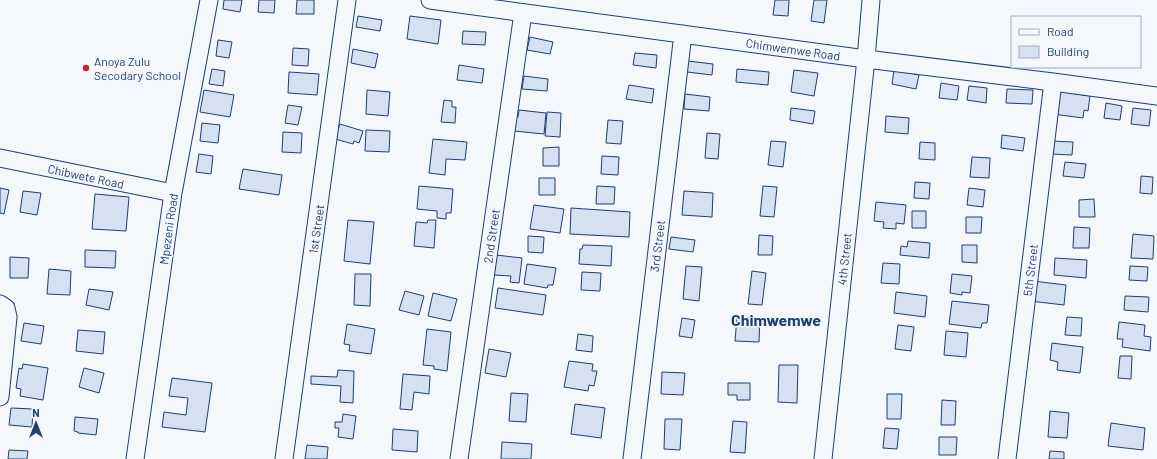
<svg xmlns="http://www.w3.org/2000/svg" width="1157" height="459" font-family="Barlow,sans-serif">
	<rect width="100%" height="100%" fill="#f4f7fb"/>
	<path fill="#d5e0f0" stroke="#1d3f73" d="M224,0H242L240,12L223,9Z
		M259,0H275L274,13L258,12Z
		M297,0H314V14H296Z
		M775,0H789L788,16L773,15Z
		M814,0H827L824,23L811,21Z
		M358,16L382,20L380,31L356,27Z
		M410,16L441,20L438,44L407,39Z
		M463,31L486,32L485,45L462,44Z
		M530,37L553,42L550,54L527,50Z
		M218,40L232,42L229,58L216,56Z
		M293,48L309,49L308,66L292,65Z
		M353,49L378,54L375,68L351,63Z
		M635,53L657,55L656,68L633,65Z
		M688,61L713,64L712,75L687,72Z
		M459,65L484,69L482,83L457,80Z
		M212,69L225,71L223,86L209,84Z
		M737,69L769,72L768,85L736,82Z
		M794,70L818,73L814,96L791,92Z
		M894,70L919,75L916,89L892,84Z
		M289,72L319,74L317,95L288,93Z
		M524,76L548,79L547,91L522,89Z
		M941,83L959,86L957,100L939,98Z
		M629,85L654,89L652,103L626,99Z
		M969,86L987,88L986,103L967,100Z
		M1007,89L1033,90L1032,104L1006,103Z
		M204,90L234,95L230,117L200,112Z
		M367,90L390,92L388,116L366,114Z
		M1057,91L1090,96L1088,111L1084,110L1083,118L1053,114Z
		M685,94L710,97L709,111L684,109Z
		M444,100L452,101V107H456L455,123L441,122Z
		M1106,103L1122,106L1120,120L1104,118Z
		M288,105L302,107L298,125L285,123Z
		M791,108L815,111L813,124L790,120Z
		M1133,108L1151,110L1149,126L1131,124Z
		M519,110L546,113L544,134L514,131L516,117H518Z
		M547,112L561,113L560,137L545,136Z
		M886,116L909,118L908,134L885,132Z
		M608,120L623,121L621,144L606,143Z
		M202,123L220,125L218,143L200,141Z
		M340,124L363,131L359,143L354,141L353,144L335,139Z
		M366,130L390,131L389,152L365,151Z
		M283,132L302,133L301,153L282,152Z
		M707,133L720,134L718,159L705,158Z
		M1002,135L1025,138L1023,151L1001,148Z
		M433,139L467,142L465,160L446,159L445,175L429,173Z
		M771,141L786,142L783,167L768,165Z
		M1052,141L1073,142L1072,155L1051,154Z
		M920,142L935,143V160L919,159Z
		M559,147V166H543V148Z
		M199,154L213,156L211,174L196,172Z
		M602,156L619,157L618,175L601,174Z
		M972,157L990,158L989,178L970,177Z
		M1065,162L1086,164L1084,178L1063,176Z
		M243,169L282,175L279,195L239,189Z
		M1141,176L1153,177L1152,194L1140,193Z
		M539,178H555V195H539Z
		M915,182L930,183L929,199L914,198Z
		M419,186L453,189L451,213H446V219L437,218V211L417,209Z
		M597,186L615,187L614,204H596Z
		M763,186L777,187L774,217L760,216Z
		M0,188L9,190L4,214L0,213Z
		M969,188L985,190L983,207L967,205Z
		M23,191L41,193L37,215L20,212Z
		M684,191L713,193L712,217L682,215Z
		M95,194L129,197L126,231L92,229Z
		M1094,199L1095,217H1079V200Z
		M876,202L906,205L904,224L896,223V229L883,228L884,222L874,221Z
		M534,205L564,209L560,233L530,229Z
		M571,208L630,212L629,237L570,234Z
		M912,211H926V228H912Z
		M966,217H982L981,233H966Z
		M348,220L374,222L370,264L344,261Z
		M428,220H436L434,248L414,246L416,222L427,223Z
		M1074,227L1090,228L1089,248H1073Z
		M1133,234L1154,236L1153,259L1131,258Z
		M759,235L773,236L772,255H758Z
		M528,236L544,237L543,253L528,252Z
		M671,237L695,240L693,252L669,249Z
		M908,241L930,243L929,258L900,255L901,246L907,247Z
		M583,245L612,246L611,266L579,264L580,249H582Z
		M962,245H977V263L962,262Z
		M85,250L116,251L115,268L85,267Z
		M496,255L522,258L519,283L510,282L511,276L494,275Z
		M10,257L29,258L28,278H10Z
		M1055,258L1087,260L1086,278L1054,275Z
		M883,263L900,264L899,284L881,283Z
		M527,264L556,268L553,285H548L547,288L524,284Z
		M686,266L702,267L699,301L683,299Z
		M1130,266L1148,267L1147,281L1129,280Z
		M49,269L71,271L70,295L47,294Z
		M752,271L766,273L762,305L748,304Z
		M582,272L601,273L600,291L581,290Z
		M355,274H371L370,306L354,305Z
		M952,274L972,276L970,293L962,292V295L950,293Z
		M1033,281L1066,285L1064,305L1030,301Z
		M498,288L546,295L543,315L495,308Z
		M89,289L113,292L109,310L86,305Z
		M405,291L424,296L419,315L399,310Z
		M896,292L927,296L925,317L894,313Z
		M433,293L457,299L451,321L428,316Z
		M1125,296L1149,297L1148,312L1124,310Z
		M952,301L989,305L987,323H982L981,328L949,324Z
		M737,317L760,318L759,342L735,341Z
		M1067,317L1082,318L1081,336L1065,335Z
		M682,318L695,320L692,338L679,336Z
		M1119,322L1145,325L1144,336L1151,337L1150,351L1122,347L1123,339H1117Z
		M24,323L44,326L41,344L21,341Z
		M347,324L375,329L371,354L349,351L350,345L344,344Z
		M898,325L914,327L911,351L895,349Z
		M427,329L451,332L447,371L434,369V366L423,365Z
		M78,330L105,332L103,354L76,351Z
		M946,331L968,333L966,357L944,355Z
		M578,334L593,336L592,352L576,350Z
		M1052,343L1083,347L1080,373L1057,370L1058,362L1050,360Z
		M489,349L511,353L506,377L485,373Z
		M1120,356H1132L1131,379L1118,378Z
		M569,361L593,364L592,371H597L594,386L589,385L588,391L564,387Z
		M23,364L48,368L43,400L20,396L21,389L16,388L19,368L22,369Z
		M779,365H798L797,403L778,402Z
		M84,368L104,373L99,393L79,387Z
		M338,370L354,371L353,403L340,402L341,386L311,384V376L337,377Z
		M662,372L685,373L683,395L661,394Z
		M403,374L430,376L429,394L414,392L412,410L400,409Z
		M172,378L212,383L205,432L162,427L164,412L186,415L188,398L169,396Z
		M728,383H750V400H737V395H728Z
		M511,393L528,394L526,422L509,421Z
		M887,394H902L901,419H887Z
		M942,400L956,401L955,425H941Z
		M575,404L605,408L601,438L571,434Z
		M11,408L33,409L32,427L9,425Z
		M1050,411L1069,413L1067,438L1048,437Z
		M343,414L356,416L353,439L338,437L339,428H335V422H342Z
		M75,417L98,419L96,435L78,433V432L74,431Z
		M665,419H682L680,450L664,449Z
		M733,421L747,422L745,453L730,452Z
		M1111,423L1145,428L1143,450L1108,446Z
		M885,428L899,429L897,449L883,448Z
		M393,429L418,431L417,452L392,450Z
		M939,437H957L956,455H939Z
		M502,442L532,444L531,459H501Z
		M307,445L328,447L327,459H305Z
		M9,450L28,451L27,459H8Z
		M1050,451L1064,452V459H1049Z"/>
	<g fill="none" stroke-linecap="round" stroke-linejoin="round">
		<defs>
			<path id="minor" d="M430,0L866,59L1053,82L1157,96
				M0,158L173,193
				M0,304L6,308L8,317L0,397
				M135,459L173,193L209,0
				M284,459L347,0
				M459,459L523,13
				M632,459L683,34
				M823,459L866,59L871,0
				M1007,459L1053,82"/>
		</defs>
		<use href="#minor" stroke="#1d3f73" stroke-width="19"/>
		<use href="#minor" stroke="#f4f7fb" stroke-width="17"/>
	</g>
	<circle fill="#c62828" stroke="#f4f7fb" stroke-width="1.5" cx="86" cy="68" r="4"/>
	<g text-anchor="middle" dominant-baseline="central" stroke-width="3" stroke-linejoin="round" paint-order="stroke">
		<g font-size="12" fill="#1d3f73" stroke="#f4f7fb">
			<text transform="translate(793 49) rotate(8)">Chimwemwe Road</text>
			<text transform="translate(86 176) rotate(12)">Chibwete Road</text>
			<text transform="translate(168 229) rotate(-82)">Mpezeni Road</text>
			<text transform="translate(316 229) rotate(-82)">1st Street</text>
			<text transform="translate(491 236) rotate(-82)">2nd Street</text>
			<text transform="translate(657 246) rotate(-83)">3rd Street</text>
			<text transform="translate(844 259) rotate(-84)">4th Street</text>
			<text transform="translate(1030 270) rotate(-83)">5th Street</text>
		</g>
		<g font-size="12" fill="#1d3f73" stroke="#f4f7fb" text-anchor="start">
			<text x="94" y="61">Anoya Zulu<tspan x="94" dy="14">Secodary School</tspan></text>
		</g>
		<g font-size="16" font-weight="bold" fill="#1d3f73" stroke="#f4f7fb">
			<text x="776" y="319">Chimwemwe</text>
		</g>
	</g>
	<rect x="1011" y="16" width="130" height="52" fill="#f4f7fb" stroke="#9eadc5"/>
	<rect x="1019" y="29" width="20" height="6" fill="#f4f7fb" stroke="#9eadc5"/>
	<text x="1047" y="36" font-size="12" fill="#1d3f73">Road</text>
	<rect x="1019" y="46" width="20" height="12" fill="#d5e0f0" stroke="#9eadc5"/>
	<text x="1047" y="56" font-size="12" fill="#1d3f73">Building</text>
	<g transform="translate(36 423)" stroke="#f4f7fb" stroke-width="3" paint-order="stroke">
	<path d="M0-3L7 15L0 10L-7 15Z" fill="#1d3f73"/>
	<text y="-6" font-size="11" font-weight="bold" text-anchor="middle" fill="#1d3f73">N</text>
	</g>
</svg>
